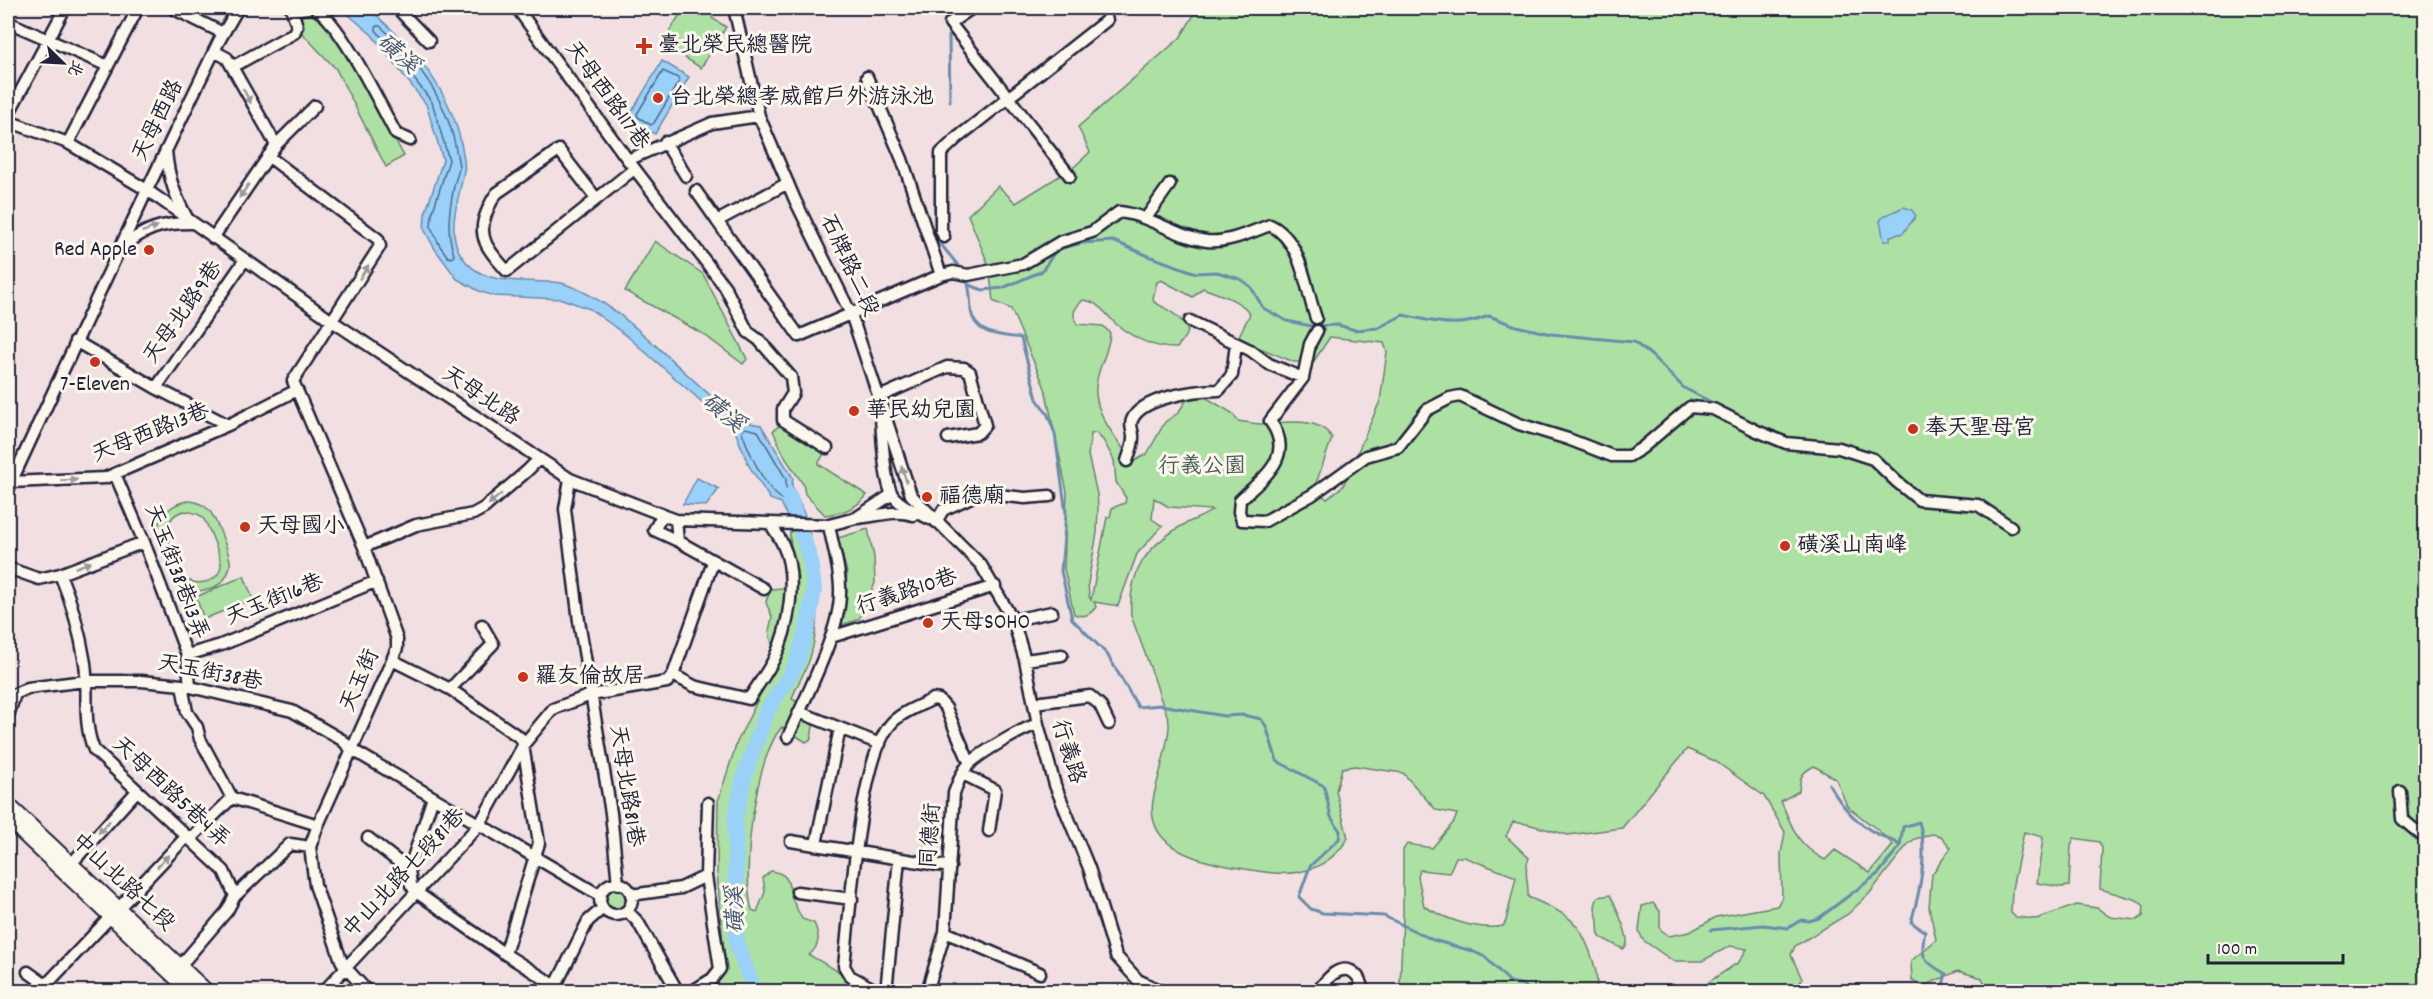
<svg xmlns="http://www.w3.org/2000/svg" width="2433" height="999" font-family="Dekko,'LXGW WenKai TC',sans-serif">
	<rect width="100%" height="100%" fill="#f1dfe1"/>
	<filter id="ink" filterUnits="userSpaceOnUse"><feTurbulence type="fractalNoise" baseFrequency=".0167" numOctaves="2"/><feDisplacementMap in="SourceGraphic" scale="12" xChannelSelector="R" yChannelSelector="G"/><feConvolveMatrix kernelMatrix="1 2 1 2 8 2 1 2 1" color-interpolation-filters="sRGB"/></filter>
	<g filter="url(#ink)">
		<path fill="#ace1a3" stroke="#67826f" stroke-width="1.5" fill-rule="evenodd" d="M684,8H718L712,18L726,27L701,68L662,43Z
			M1196,8H2425V991L1989,992L1982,978L1958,971L1924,986L1912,981L1911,961L1936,940L1929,907L1932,874L1951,848L1941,836L1932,834L1915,839L1908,844L1869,894L1848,914L1795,946L1791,955L1802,979L1796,991H1698L1710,981L1739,962L1747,949L1730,946L1702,961H1673L1643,940L1639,931L1642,906L1653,903L1660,911V929L1669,936L1690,932L1716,917L1777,906L1782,897L1781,854L1785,832L1764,796L1715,761L1687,749L1622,828L1568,835L1527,824L1513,822L1506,836L1529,858C1523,870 1529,883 1528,897C1540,902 1564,912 1573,922C1585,933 1602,976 1595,991H1411L1400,985L1403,916V850L1407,844L1432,848L1454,822L1457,814L1436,810L1403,773L1355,766L1342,768L1336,791L1348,838C1329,869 1298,877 1265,872C1221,865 1139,858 1154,795C1158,778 1170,739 1169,723C1168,715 1163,705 1160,697C1152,669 1140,642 1131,615C1128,571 1147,546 1183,525C1193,519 1204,517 1212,510L1169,507L1154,498L1152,519L1162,526L1137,554L1118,606L1094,602L1096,607C1090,615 1084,618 1074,614L1064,569L1067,492L1045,388L1011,309L993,301L989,266L968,215L998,186L1016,203L1074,167L1090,152L1078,127L1180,38L1197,10ZM1904,207L1903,233L1890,236L1880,221L1884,216ZM1161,280L1193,297L1203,288C1217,294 1242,300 1250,314L1239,336L1243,341L1294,362L1314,361L1330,337L1384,343L1387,352L1380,401L1343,486L1327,499L1314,489L1332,438C1319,415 1283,423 1261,424C1254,424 1245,422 1238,421L1232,413L1202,395L1187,399L1178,413L1165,422L1147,454L1133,462C1119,442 1094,414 1096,388C1096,369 1109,354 1110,333L1103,326L1077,324C1071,313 1074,309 1083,300C1100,302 1104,313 1116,324C1133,338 1156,349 1177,348L1188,332C1182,316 1168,310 1154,302L1153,298L1157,282ZM1096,433L1103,440L1114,460L1116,482L1126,498L1125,503L1112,508L1110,517H1107L1091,600L1089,596L1088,583L1097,533L1098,506L1097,494L1088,455L1091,434ZM1814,766L1836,779L1847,806L1879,831L1893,845L1870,873L1835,850L1825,860C1796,844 1793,829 1781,801L1799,791C1800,777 1801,773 1814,766ZM2024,832L2043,837L2037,883L2061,887L2069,886L2071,845L2074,838L2099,842L2102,848L2100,889L2137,900L2144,906L2143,916L2137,920L2110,917L2097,908L2077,905L2036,919L2016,917L2011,913L2012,889ZM1456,857H1464L1516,877L1506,921L1503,926C1477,931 1445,919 1424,906L1418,877L1420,870L1449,873Z
			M310,14L333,28L404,156L386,167L336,69L300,31V16Z
			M655,241L703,274L747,359L743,364L703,334L625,291Z
			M782,423L825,452L818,464L867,495C856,509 842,513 825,515L805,494L803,484L786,459L773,431Z
			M187,501C195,501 203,504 209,510C215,517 232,557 230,566C225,591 196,597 177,584C173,571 159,541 158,529C157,515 175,503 187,501ZM184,511C190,512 197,512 202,517C207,522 222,559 221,566C218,584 194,587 183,577C176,557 153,519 184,511Z
			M868,529L874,557L875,583L859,619L842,625L847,573L838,538Z
			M795,530L809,531C819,567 821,625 809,661C804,674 796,686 792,699L815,713L811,739L806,742L782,727C755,756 741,873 752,910L757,912L765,892L763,878L771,871C792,874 787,885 793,901C796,907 799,913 802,919L814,923C820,936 820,946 809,955L873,991L704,992L725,968L717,872L718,801L737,742L770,675L773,650L769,631L772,617C768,601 761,608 772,589L793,587L798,579C797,567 788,542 790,532Z
			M244,576L253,599L204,619L196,597Z
			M926,822L937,823L935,852L924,851Z
			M604 900a12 12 0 1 1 24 0a12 12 0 1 1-24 0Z
			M1610,895C1614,901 1628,935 1627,941C1627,946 1626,946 1623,949L1600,937C1597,931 1599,928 1598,922C1597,909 1592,911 1598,897Z"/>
		<path fill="#9ad1f9" stroke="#6a8bad" stroke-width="1.5" d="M341,8H368C411,45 452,90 462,148C463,155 466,164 464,171C460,197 445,230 461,255C479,284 512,280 543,282C550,282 558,281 565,284C605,298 634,326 665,354C689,376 714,399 739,421L761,425L793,478L792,486L805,516L787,515L781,503L770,499L749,466L735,431L627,336L590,309L562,299L494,296L479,291L457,279L435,249L424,229L425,214L443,160L426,104L372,35Z
			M662,61L689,77L655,134L628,118Z
			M1904,207L1912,210L1916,216L1903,233L1890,236V241H1884L1880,221L1884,216Z
			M697,478L719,489L706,506L683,504Z"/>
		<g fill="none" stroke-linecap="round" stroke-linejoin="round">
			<path stroke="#526887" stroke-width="1.5" d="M376,26H380C416,57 448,102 456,150C457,156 459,163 459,168C458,174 455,181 454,186C449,211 446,231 454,255L452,258L448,257L440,246L431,227L432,214L449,160L432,102L376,30Z
				M663,71L678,78L679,81L654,123L651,125L638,117L637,114Z
				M745,428L758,431L786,479V488L792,500L791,503C768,498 750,454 742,432Z"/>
			<path stroke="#6a8bad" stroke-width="3" d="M949,36L950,101
				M936,150L935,219L938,241L962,270
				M966,278C971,289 970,300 971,311C975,336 1001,335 1021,338L1037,399L1048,415L1055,434L1066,513L1061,571L1072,619L1107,654L1138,707L1161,705L1224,716L1243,715L1261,719L1266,726L1277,761L1324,786L1331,817L1340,831L1339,839L1310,866L1299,897L1311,909L1323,913L1384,916L1433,940L1472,951L1485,957L1510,982L1524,985L1530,992
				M969,285L983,290L1003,288L1042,271L1057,249L1083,243L1113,241L1151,257L1196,273L1217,272L1240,279L1251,287L1263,308L1287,321L1311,326L1338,325L1355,330L1378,328L1403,315C1437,322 1455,329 1489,316L1516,326L1551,334L1634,342L1651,355L1684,388L1711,402
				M1829,784C1841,806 1857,824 1879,835C1889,840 1891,837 1900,846L1903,827L1919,822C1928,852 1920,892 1911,922L1925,932C1919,957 1924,962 1946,974L1941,992
				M1711,930L1763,925L1788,928L1801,920L1809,921L1819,918L1879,873L1900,846
				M1535,992L1543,988L1568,991"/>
			<path stroke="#9ad1f9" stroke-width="16" d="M755,992L737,945L735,820L745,774L767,711L795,667L807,630L814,590L811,562L789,496"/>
			<defs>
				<path id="minor" d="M172,8L223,33
					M291,8L292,10L308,8
					M315,8C339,20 381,106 396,134L410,140
					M397,8L429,41
					M517,8L628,160L725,287L748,332L759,340L791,377L793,393L783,409V420L827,448
					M734,8L759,116L795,200L851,314L880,401
					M972,8L950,23L1070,176
					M8,22L108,66
					M214,51L227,58L276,145
					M232,67L294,33L297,26L292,10
					M8,115L65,8
					M8,121L68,143L147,190L332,321L570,479L676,520L829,525L856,518L891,495
					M665,142L686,176
					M68,143L138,8
					M268,156L378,239L380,246L293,381L364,547L397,639V648L392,660L318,825L310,847L315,885L341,960L345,967L368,992
					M628,160L712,123L759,116
					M696,191L717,221L788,183
					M596,198L559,150L497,193C492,199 489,206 486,214C476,239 491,253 507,271L634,169
					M1146,218L1170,184
					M717,221L799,336L941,275L902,159L867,77
					M944,237L941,230V153L957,138L1107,20
					M213,238L276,145L315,106
					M122,248C143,229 162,223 190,223C176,199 168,178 166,150
					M941,275L953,272L968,275L1023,264L1060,242L1092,232L1119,212C1150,215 1176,237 1207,241C1228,243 1251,232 1270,225C1303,241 1305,288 1316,318
					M1190,321L1250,350L1269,364L1303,378
					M1317,331L1310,344L1303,378L1270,421C1296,456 1264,477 1240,500L1239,512L1242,520L1265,521L1312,495L1366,456L1398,447L1427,410L1450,398L1460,396L1519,424L1568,439L1612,456H1629L1642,448L1690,407L1713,409L1757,431L1786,443L1839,448L1873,459L1897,482L1919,500L1978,505L2011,527
					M75,341L156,388L228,425
					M156,388L244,261
					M879,397L911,495L981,565L1013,620L1025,660L1038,724L1055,785L1089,868L1116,956L1138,980L1163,992
					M879,397L947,367L964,368L970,372L985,425L978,433L948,438
					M881,417C882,433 884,486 894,497C904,508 917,512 930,519
					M1127,461C1129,454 1133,446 1133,438C1134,432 1129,427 1132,420C1141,397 1198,390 1219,390L1232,375L1236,344
					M115,474L144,542L187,655L190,686
					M570,479L565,509L579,621L611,813L618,884
					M11,482L105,478L228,425L297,390
					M8,489L147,190L219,41L238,8
					M662,516L654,530L678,541
					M857,518C876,517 894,509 913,515
					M676,520L678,541L764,589
					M936,522L943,510L980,493L1025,498L1050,496
					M364,547L416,525L473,514L484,508L527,471L538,460
					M8,568L39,579L60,574L144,542
					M60,574C72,603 80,632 85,663C89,692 82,721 94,750L224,871L235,896
					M1013,620L1052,612
					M831,637L995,586
					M187,655L221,645L377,581
					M392,660L450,689L522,739L539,843L505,954
					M1025,660L1062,655
					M673,675L694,686L749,699C757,686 767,673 774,659C789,629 798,576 783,545C780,538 775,531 771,525
					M182,685L187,712L197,727L200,739L232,798
					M450,689L493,644L482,625
					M1034,703L1090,696L1100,705L1109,724
					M799,712L880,744
					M8,716L15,694L28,688L85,681H141L182,685L292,711L342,740L351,749L601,896
					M788,737C804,700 840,632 840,594C841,571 833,548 829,525
					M963,774L995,790L989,831
					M2400,791L2402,819L2426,839
					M433,797L409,870L411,885L416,892L505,954L556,986
					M232,798L318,825
					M368,838L409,870
					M791,841L950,867
					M816,844L840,728
					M71,864L137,791
					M600 899a16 16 0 1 1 32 0a16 16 0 1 1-32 0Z
					M797,892L852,899
					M631,895L681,888L706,876
					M627,911L638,922L678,992
					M945,932L1040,973
					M180,966L227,911L235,896L290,844L310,847
					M28,972L46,985L186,837L194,835L232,798
					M553,991L588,921L603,908
					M323,992L480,824L524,744L553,709L591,695L667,682L673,675L713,562
					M691,992L712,979L720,969L706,876L708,803
					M879,992L850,976L844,966C850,914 859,762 890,725C899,713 920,706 933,699L939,700L946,708L970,764
					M886,992L899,859
					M927,992L945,932L954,793C958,783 961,772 969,764C982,752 1021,729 1038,724
					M1316,992C1322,986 1327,979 1333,974C1349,963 1362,975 1362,992"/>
				<path id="major" d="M8,805L207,992
					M8,819L191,992"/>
			</defs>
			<use href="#minor" stroke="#22223b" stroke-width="15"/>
			<use href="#major" stroke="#22223b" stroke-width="18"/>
			<use href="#minor" stroke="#fbf7ec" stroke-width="10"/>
			<use href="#major" stroke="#fbf7ec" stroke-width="14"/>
		</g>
		<defs><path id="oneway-solid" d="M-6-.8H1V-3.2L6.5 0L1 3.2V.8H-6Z" transform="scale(1.5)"/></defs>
		<g fill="#99979c">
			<use href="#oneway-solid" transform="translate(247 96) rotate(62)"/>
			<use href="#oneway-solid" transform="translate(244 191) rotate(124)"/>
			<use href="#oneway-solid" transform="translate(150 229) rotate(-21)"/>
			<use href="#oneway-solid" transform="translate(364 272) rotate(-57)"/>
			<use href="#oneway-solid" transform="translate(904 474) rotate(-108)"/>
			<use href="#oneway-solid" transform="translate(69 480) rotate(-3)"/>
			<use href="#oneway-solid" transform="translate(495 499) rotate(140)"/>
			<use href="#oneway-solid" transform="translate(83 565) rotate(-21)"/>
			<use href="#oneway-solid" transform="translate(104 827) rotate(133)"/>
			<use href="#oneway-solid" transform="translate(163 861) rotate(-47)"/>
		</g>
	</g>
	<g fill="#c8321e" stroke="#fbf7ec" stroke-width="2">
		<path d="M641 37h6v6h6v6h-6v6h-6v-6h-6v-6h6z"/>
		<circle cx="658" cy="98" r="6"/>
		<circle cx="149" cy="250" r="6"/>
		<circle cx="95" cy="362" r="6"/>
		<circle cx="854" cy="411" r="6"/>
		<circle cx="1913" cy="429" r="6"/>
		<circle cx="927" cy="497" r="6"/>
		<circle cx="245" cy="527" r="6"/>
		<circle cx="1785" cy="546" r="6"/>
		<circle cx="928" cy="623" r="6"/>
		<circle cx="523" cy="677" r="6"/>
	</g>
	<g text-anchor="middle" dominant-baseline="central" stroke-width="6" stroke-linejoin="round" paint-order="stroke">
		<g font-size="22" fill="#22223b" stroke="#fbf7ec" text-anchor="start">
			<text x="658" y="46">臺北榮民總醫院</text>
			<text x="670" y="98">台北榮總孝威館戶外游泳池</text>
			<text x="137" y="250" text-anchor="end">Red Apple</text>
			<text x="95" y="385" text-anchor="middle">7-Eleven</text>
			<text x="866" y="411">華民幼兒園</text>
			<text x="1925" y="429">奉天聖母宮</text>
			<text x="939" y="497">福德廟</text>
			<text x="257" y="527">天母國小</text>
			<text x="1797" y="546">磺溪山南峰</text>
			<text x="940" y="623">天母SOHO</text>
			<text x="535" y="677">羅友倫故居</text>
		</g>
		<g font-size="22" fill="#22223b" stroke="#fbf7ec">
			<text transform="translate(606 96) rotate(54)">天母西路117巷</text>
			<text transform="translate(159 121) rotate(-64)">天母西路</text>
			<text transform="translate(848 266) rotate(65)">石牌路二段</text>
			<text transform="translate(184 313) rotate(-55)">天母北路9巷</text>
			<text transform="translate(480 397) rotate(34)">天母北路</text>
			<text transform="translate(151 434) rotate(-22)">天母西路13巷</text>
			<text transform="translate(175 572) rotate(69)">天玉街38巷13弄</text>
			<text transform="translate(907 593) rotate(-18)">行義路10巷</text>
			<text transform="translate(275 601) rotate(-22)">天玉街16巷</text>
			<text transform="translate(210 674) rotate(11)">天玉街38巷</text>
			<text transform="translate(361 681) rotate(-66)">天玉街</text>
			<text transform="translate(1067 752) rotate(73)">行義路</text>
			<text transform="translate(625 786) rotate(81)">天母北路81巷</text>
			<text transform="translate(170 793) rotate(43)">天母西路5巷4弄</text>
			<text transform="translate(932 836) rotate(-86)">同德街</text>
			<text transform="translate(405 874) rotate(-47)">中山北路七段81巷</text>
			<text transform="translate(122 883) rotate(43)">中山北路七段</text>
		</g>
		<g font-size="22" fill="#4b5b5a" stroke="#fbf7ec">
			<text x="1202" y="467">行義公園</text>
		</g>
		<g font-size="24" font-style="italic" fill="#465774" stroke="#fbf7ec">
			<text transform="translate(397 55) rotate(41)">磺溪</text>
			<text transform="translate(722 414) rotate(40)">磺溪</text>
			<text transform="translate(737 910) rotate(-91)">磺溪</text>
		</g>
	</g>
	<rect width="2433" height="999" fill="none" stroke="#fbf7ec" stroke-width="30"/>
	<rect x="15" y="15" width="2403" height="969" fill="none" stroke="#22223b" stroke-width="2" filter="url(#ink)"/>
	<g transform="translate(63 63) rotate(114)" stroke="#fbf7ec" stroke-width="4.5" paint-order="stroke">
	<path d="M0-4.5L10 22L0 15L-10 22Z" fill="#22223b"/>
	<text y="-9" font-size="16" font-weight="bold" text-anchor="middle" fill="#22223b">北</text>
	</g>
	<path d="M2208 954v9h135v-9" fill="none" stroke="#22223b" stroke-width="3"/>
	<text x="2217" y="954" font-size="18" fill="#22223b" stroke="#fbf7ec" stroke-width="4.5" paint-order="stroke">100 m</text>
</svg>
